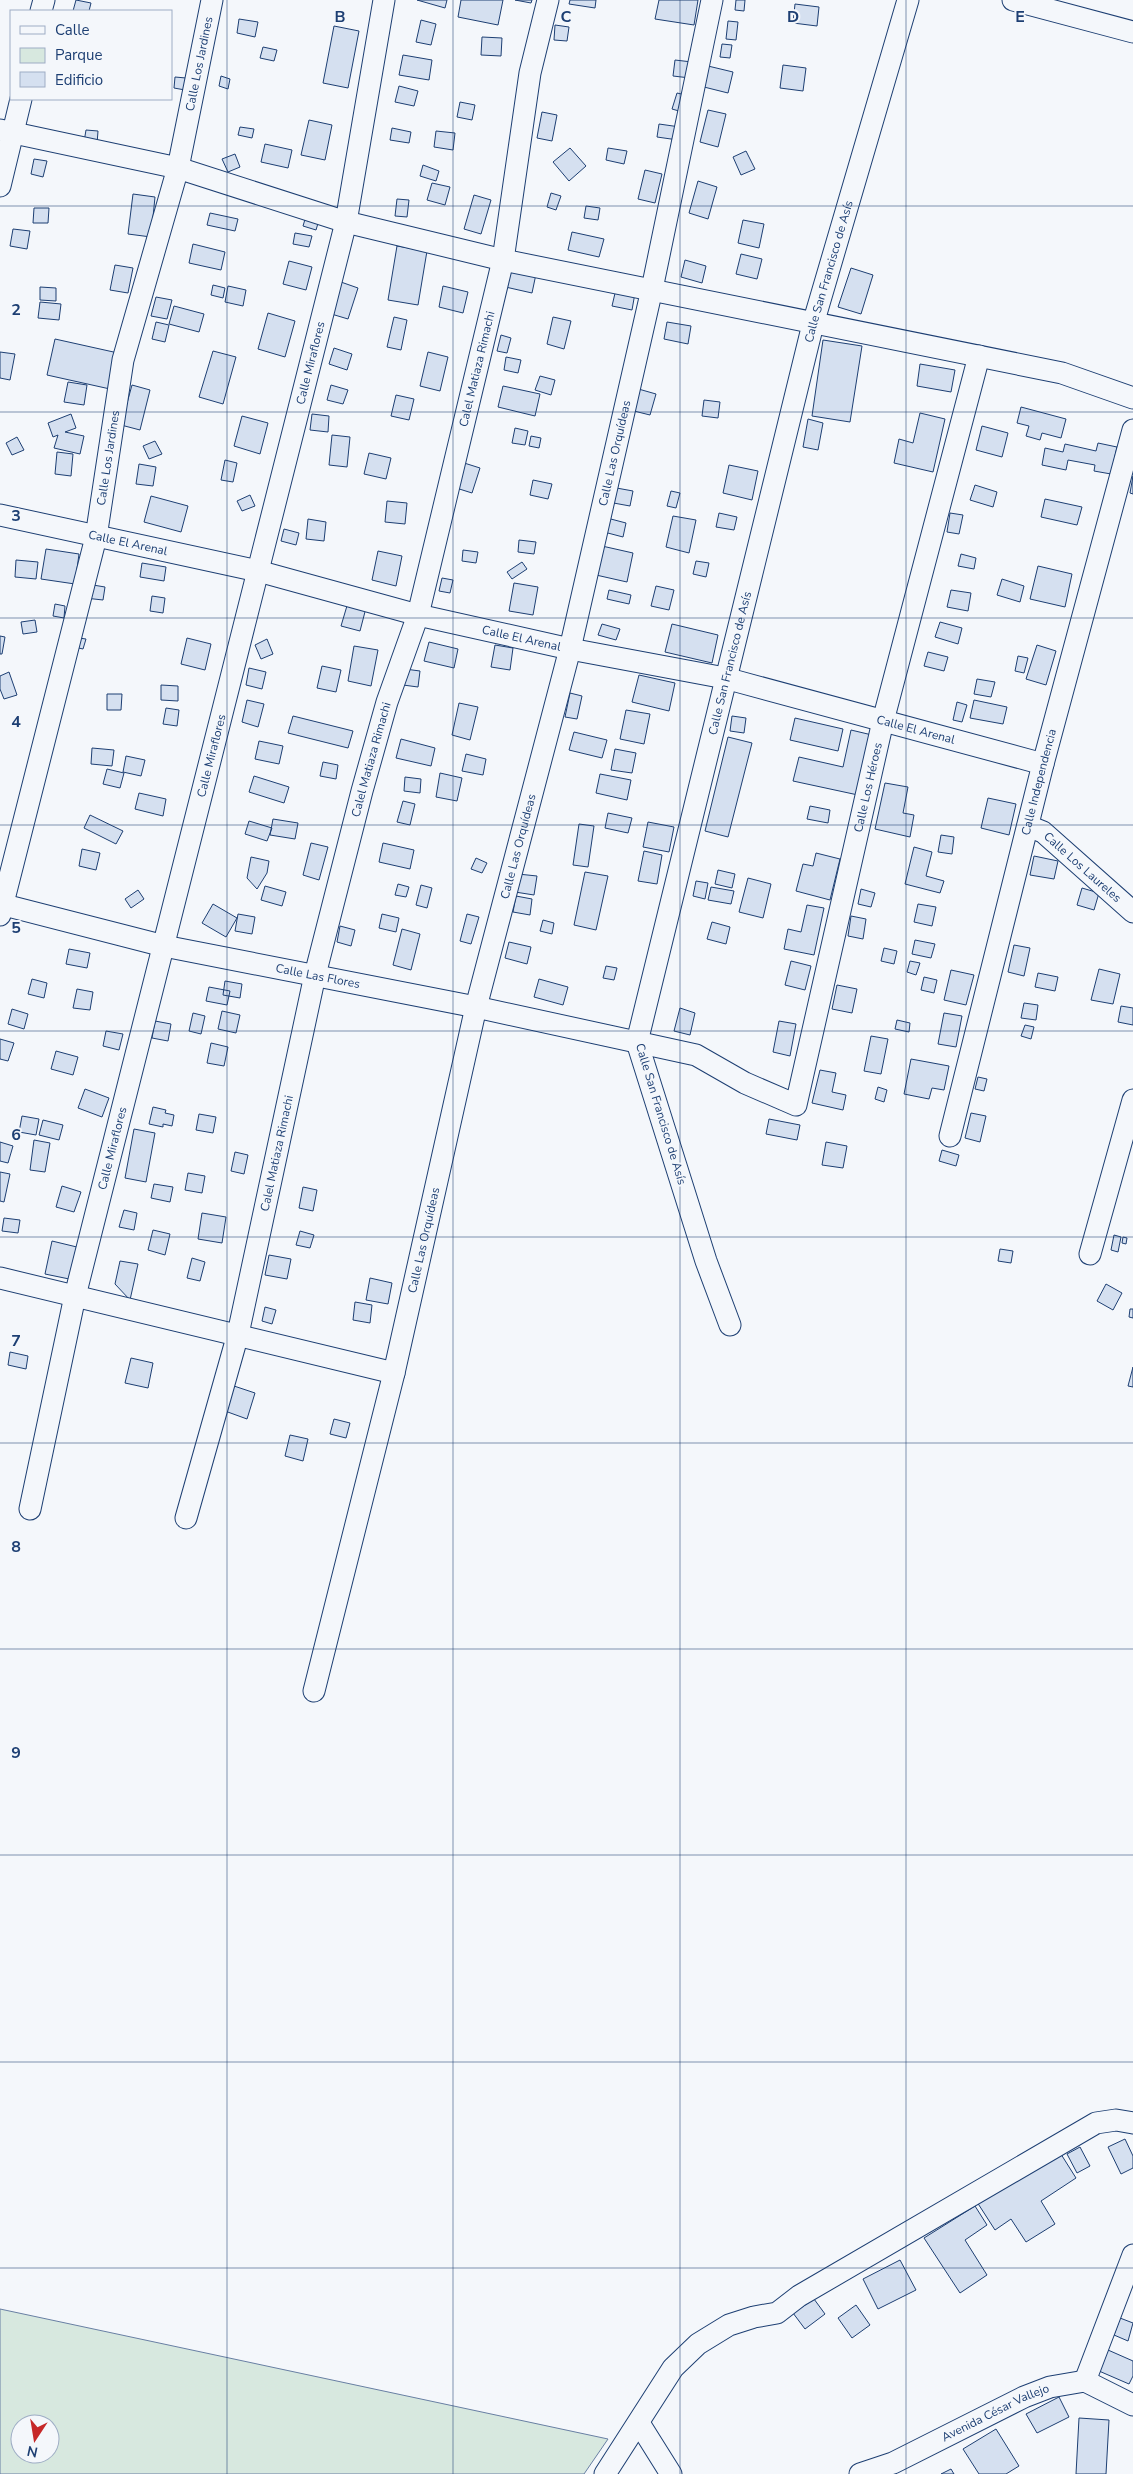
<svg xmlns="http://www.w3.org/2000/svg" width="1133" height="2474" font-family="'Nunito Sans',sans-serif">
	<rect width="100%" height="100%" fill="#f4f7fb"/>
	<path fill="#d7e8df" stroke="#687fa3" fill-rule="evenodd" d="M0,2309L608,2439L584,2474H0ZM20,2424H50V2454H20Z"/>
	<path fill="#d5e0f0" stroke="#1d3f73" d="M76,0L91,3L89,11H73Z
		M417,0H447L445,8Z
		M461,0H503L498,25L458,17Z
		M515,0H532L531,3Z
		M570,0H596L595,8L569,4Z
		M659,0H698L694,25L655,19Z
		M736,0H745L744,11L735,10Z
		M795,4L819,7L817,26L793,23Z
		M239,19L258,22L255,37L237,33Z
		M421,20L436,24L431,45L416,42Z
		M728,21L738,22L736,40L726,39Z
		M555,25L569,27L567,41L554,40Z
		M334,26L359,31L348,88L323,83Z
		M482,37L502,38L501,56L481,55Z
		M722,44L732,45L730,58L720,57Z
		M263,47L277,50L274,61L260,58Z
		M403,55L432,60L429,80L399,75Z
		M675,60L692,62L690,78L673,76Z
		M783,65L806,68L803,91L780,88Z
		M708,66L733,72L728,93L704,87Z
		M221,76L230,79L228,89L219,86Z
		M175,77L186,78L185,90L174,88Z
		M399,86L418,91L414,106L395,102Z
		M677,93L690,96L686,113L672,109Z
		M460,102L475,105L472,120L457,117Z
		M708,110L726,114L718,147L700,142Z
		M542,112L557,115L552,141L537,138Z
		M309,120L332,125L325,160L301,155Z
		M659,124L680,127L678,140L657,137Z
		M240,127L254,129L252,138L238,135Z
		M392,128L411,132L409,143L390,140Z
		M86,130L98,131L97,144L84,142Z
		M436,131L455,133L453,150L434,147Z
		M265,144L292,150L288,168L261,162Z
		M570,148L586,166L569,181L553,162Z
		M608,148L627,151L624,164L606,160Z
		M746,151L755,169L741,175L733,157Z
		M235,154L240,167L228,172L222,159Z
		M34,159L47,161L43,177L31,174Z
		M423,165L439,171L436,181L420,176Z
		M645,170L662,174L655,203L638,199Z
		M698,181L717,187L708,219L689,213Z
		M432,183L450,187L445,205L427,200Z
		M551,193L561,196L556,210L547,207Z
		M133,194L155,197L151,237L128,234Z
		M474,195L491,200L481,234L464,229Z
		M397,199L409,200L407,217L395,216Z
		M586,206L600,208L598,220L584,218Z
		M34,208H49L48,223H33Z
		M210,213L238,219L235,231L207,225Z
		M306,216L319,220L316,230L303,226Z
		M743,220L764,224L759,248L738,243Z
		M13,229L30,231L27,249L10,246Z
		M572,232L604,239L599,257L568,250Z
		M295,233L312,236L309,247L293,244Z
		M193,244L225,252L221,270L189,263Z
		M397,246L427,251L418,305L388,300Z
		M741,254L762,259L757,279L736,274Z
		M685,260L706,266L702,283L681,277Z
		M289,261L312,267L306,290L283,284Z
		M115,265L133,268L128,293L110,290Z
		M504,267L536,274L532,293L501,286Z
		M851,268L873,275L861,314L838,307Z
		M338,281L358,288L348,319L328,313Z
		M213,285L225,288L223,298L211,295Z
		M228,286L246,290L243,306L225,302Z
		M443,286L468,292L463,313L439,307Z
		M40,287L56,288V301L40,300Z
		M616,289L635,293L632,310L612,306Z
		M156,297L172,300L167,319L151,316Z
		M40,302L61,304L59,320L38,318Z
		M174,306L204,314L199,332L169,324Z
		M268,313L295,321L285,357L258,349Z
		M394,317L407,320L401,350L387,347Z
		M553,317L571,321L564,349L547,344Z
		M156,322L169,325L165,342L152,339Z
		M667,322L691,326L688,344L664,339Z
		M501,335L511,338L507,353L497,351Z
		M55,339L118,353L110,389L47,375Z
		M823,340L862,346L850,422L812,416Z
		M334,348L352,354L347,370L329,364Z
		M213,351L236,357L223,404L199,397Z
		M0,352L15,354L10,380L0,378Z
		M428,352L448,357L440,391L420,386Z
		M506,357L521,360L518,373L504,370Z
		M920,364L955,370L951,392L917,386Z
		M540,376L555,380L551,395L535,390Z
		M68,382L87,385L84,405L64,402Z
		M132,385L150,390L140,430L121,425Z
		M331,385L348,390L343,404L327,400Z
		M503,386L540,394L535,416L498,407Z
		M635,388L656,394L650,415L630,410Z
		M396,395L414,399L409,420L391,416Z
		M704,400L720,402L718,418L702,416Z
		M1021,407L1066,419L1061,438L1042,433L1040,440L1026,436L1029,426L1017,423Z
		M920,413L945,419L933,472L894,463L899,439L913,443Z
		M71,414L76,428L65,432L84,436L80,454L54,448L58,435L53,437L48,423Z
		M312,414L329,416L328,432L310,430Z
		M242,416L268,423L260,454L234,446Z
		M808,419L823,423L818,450L803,447Z
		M982,426L1008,433L1002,457L976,450Z
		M515,428L528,431L525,445L512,443Z
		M332,435L350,437L347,467L329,465Z
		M531,436L541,438L539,448L529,446Z
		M17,437L24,450L12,455L6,443Z
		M155,441L162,454L149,459L143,446Z
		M1098,443L1117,447L1111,474L1094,471L1095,465L1068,460L1066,470L1042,465L1045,448L1063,452L1065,444L1096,451Z
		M57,452L73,454L71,476L55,474Z
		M369,453L391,458L386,479L364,474Z
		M225,460L237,463L233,482L221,480Z
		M461,462L480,468L472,493L453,487Z
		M139,464L156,467L153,486L136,484Z
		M729,465L758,471L752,500L723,493Z
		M1133,476V494L1130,493Z
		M533,480L552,484L548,499L530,495Z
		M975,485L997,492L993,507L970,500Z
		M611,487L633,491L630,506L608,502Z
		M671,491L680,493L676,508L667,506Z
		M250,495L255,506L242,511L237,501Z
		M151,496L188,506L181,532L144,522Z
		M1045,499L1082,507L1077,525L1041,517Z
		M387,501L407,503L405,524L385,522Z
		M719,513L737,517L734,530L716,527Z
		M950,513L963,515L959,534L947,532Z
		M673,516L696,520L689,553L666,547Z
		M607,518L626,523L623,537L604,532Z
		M308,519L326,522L324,541L306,539Z
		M284,529L299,533L296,545L281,541Z
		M519,540L536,542L534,554L518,552Z
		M602,546L633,553L627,582L596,575Z
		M46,549L79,554L75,584L41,579Z
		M463,550L478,552L476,563L462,561Z
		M378,551L402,556L396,586L372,580Z
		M961,554L976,558L974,569L958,566Z
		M16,560L38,562L36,579L15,577Z
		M696,561L709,563L706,577L693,574Z
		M522,562L527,569L512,579L507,572Z
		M142,563L166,567L164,581L140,577Z
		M1038,566L1072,574L1065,607L1030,599Z
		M442,578L453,580L450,593L439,591Z
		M1002,579L1024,586L1020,602L997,595Z
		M514,583L538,587L533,615L509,611Z
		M87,584L105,587L103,600L85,598Z
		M656,586L674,590L669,610L651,606Z
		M609,590L631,595L629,604L607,599Z
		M951,590L971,593L968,611L947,607Z
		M152,596L165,598L163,613L150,611Z
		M349,599L367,604L360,631L341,626Z
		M55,604L65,606L64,618L53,616Z
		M35,620L37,632L23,634L21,622Z
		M940,622L962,628L958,644L935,637Z
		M602,624L620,629L616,640L598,635Z
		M672,624L718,635L712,663L665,652Z
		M0,636L5,637L2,654H0Z
		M72,637L86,639L83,649L70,646Z
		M187,638L211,644L205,670L181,664Z
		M267,639L273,654L261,659L255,645Z
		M429,642L458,649L454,668L424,661Z
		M495,645L513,648L510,670L491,667Z
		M1037,645L1056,651L1046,685L1026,679Z
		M354,646L378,650L371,686L348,681Z
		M928,652L948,657L944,671L924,666Z
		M1018,656L1028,658L1024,673L1015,671Z
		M322,666L341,670L336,692L317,688Z
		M249,668L266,672L262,689L246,685Z
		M405,669L420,671L418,687L403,685Z
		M9,672L17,695L4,699L0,689V676Z
		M639,675L675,683L669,711L632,702Z
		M977,679L995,682L991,697L974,694Z
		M161,685L178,686V701L161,700Z
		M570,693L582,696L577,719L565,717Z
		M107,694H122L121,710H107Z
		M247,700L264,704L258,727L242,722Z
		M974,700L1007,707L1003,724L970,718Z
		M957,702L967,705L962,722L953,720Z
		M459,703L478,707L470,740L452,735Z
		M166,708L179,710L177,726L163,724Z
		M626,710L650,714L644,744L620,739Z
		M293,716L353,731L348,748L288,733Z
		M732,716L746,718L744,733L730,731Z
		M795,718L843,729L838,751L790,740Z
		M851,730L872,735L858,795L793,781L799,757L843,767Z
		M574,732L607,740L602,758L569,750Z
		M728,737L752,743L728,837L705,831Z
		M401,739L435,748L431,766L396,758Z
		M259,741L283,746L279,764L255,759Z
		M92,748L114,750L112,766L91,764Z
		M615,749L636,753L632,773L611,770Z
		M466,754L486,759L483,775L462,771Z
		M126,756L145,760L141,776L123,772Z
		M323,762L338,765L336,779L320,776Z
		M107,769L124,773L120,788L103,784Z
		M440,773L462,778L457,801L436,797Z
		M600,774L631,780L627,800L596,793Z
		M254,776L289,787L284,803L249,792Z
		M405,777L421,779L420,793L404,791Z
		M885,783L908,787L903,813L914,815L910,837L875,829Z
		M139,793L166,799L163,816L135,809Z
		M988,798L1016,804L1009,835L981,828Z
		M403,801L415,804L410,825L397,822Z
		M810,806L830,810L828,823L807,819Z
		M608,813L632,818L628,833L605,828Z
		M90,815L123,831L116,844L84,828Z
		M273,819L298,823L295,839L270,835Z
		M249,821L272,828L267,841L245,834Z
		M648,822L674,827L669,852L643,847Z
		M579,824L594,826L588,867L573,865Z
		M941,835L954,837L952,854L938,852Z
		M311,843L328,847L319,880L303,875Z
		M383,843L414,850L410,869L379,862Z
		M914,847L932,852L926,876L944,881L940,893L905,884Z
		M82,849L100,853L96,870L79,866Z
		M644,851L662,855L657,884L638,881Z
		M816,853L840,859L830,900L796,891L803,864L813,866Z
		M1034,856L1058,861L1054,879L1030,875Z
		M251,857L269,861L267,873L257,889L247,878Z
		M476,858L487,863L482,873L471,869Z
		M718,870L735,874L732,888L715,884Z
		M585,872L608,876L596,930L574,925Z
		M518,874L537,876L534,895L515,892Z
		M748,878L771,884L763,918L739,912Z
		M696,881L708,883L705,899L693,896Z
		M398,884L409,887L406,897L395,895Z
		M421,885L432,888L427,908L416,905Z
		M265,886L286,892L282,906L261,900Z
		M711,887L734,891L731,904L708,900Z
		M1082,888L1099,893L1094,910L1077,905Z
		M861,889L875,893L871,907L858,904Z
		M138,890L144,899L131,908L125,899Z
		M516,896L532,899L530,915L513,912Z
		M213,904L237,918L226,937L202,923Z
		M918,904L936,907L932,926L914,922Z
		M807,905L824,908L814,955L784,949L788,929L801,932Z
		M238,914L255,917L252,934L235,931Z
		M382,914L399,918L396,932L379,928Z
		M467,914L479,917L471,944L460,941Z
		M851,916L866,919L863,939L848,936Z
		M543,920L554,923L552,934L540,931Z
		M712,922L730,927L726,944L707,939Z
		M340,926L355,930L351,946L337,942Z
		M402,929L420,934L411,970L393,965Z
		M915,940L935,944L931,958L912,954Z
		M509,942L531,947L527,964L505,958Z
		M1014,945L1030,948L1024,976L1008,972Z
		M884,948L897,951L894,964L881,961Z
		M69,949L90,953L87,968L66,964Z
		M791,961L811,966L805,990L785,985Z
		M910,961L920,963L916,975L907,972Z
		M606,966L617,968L614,980L603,978Z
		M1099,969L1120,974L1113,1004L1091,1000Z
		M951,970L974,975L966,1005L944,1000Z
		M1038,973L1058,977L1055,991L1035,987Z
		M924,977L937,980L934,993L921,990Z
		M32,979L47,983L44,998L28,994Z
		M539,979L568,987L563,1005L534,997Z
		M225,981L242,984L240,998L223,995Z
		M837,985L857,989L852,1013L832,1009Z
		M209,987L230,991L227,1005L206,1001Z
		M77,989L93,992L90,1010L73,1008Z
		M1024,1003L1038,1005L1036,1020L1021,1018Z
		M1121,1006L1133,1008V1025L1118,1022Z
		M680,1008L695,1013L690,1035L674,1031Z
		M12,1009L28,1014L24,1029L8,1024Z
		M222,1011L240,1015L236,1033L218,1029Z
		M193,1013L205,1016L201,1034L189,1031Z
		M944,1013L962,1016L956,1047L938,1044Z
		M897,1020L910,1023L909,1032L895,1029Z
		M155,1021L171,1024L168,1041L152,1038Z
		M779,1021L796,1024L790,1056L773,1052Z
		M1025,1025L1034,1027L1031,1039L1021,1036Z
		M106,1031L123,1034L119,1050L103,1046Z
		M871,1036L888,1039L881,1074L864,1071Z
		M0,1039L14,1043L8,1061L0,1059Z
		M211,1043L228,1047L224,1066L207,1063Z
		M56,1051L78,1057L73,1075L51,1069Z
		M911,1059L949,1066L944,1090L932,1088L929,1099L904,1094Z
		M820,1070L836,1073L832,1092L846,1095L843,1110L812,1103Z
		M978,1077L987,1079L984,1091L975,1089Z
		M878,1087L887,1090L884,1102L875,1099Z
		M85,1089L109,1098L102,1117L78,1108Z
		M153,1107L166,1110L165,1113L174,1115L172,1126L163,1124V1127L149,1124Z
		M971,1113L986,1116L980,1142L965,1138Z
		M199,1114L216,1117L213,1133L196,1130Z
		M22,1116L39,1119L36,1135L19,1132Z
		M769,1119L800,1125L797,1140L766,1134Z
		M43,1120L63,1125L59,1140L39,1135Z
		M134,1129L155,1133L146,1182L125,1178Z
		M34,1140L50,1143L45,1172L30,1170Z
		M0,1142L13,1146L8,1163L0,1161Z
		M826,1142L847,1146L843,1168L822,1165Z
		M942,1150L959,1155L956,1166L939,1161Z
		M235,1152L248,1155L244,1174L231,1171Z
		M0,1172L10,1174L4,1202L0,1201Z
		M188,1173L205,1176L202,1193L185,1190Z
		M154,1184L173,1187L170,1202L151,1198Z
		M62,1186L81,1192L74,1212L56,1207Z
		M303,1187L317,1190L313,1211L299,1208Z
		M124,1210L137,1213L134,1230L119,1227Z
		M202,1213L226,1217L222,1243L198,1239Z
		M4,1218L20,1220L18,1233L2,1231Z
		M153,1230L170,1234L165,1255L148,1250Z
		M300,1231L314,1235L310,1248L296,1245Z
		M1114,1235L1121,1237L1118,1252L1111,1250Z
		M1123,1237L1127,1238L1126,1244L1122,1243Z
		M52,1241L81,1248L74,1280L45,1274Z
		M1000,1249L1013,1251L1011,1263L998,1261Z
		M269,1255L291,1259L287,1279L265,1275Z
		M192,1258L205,1262L200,1281L187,1278Z
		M120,1261L138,1264L130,1300L115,1284Z
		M370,1278L392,1283L388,1304L366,1300Z
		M1106,1284L1122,1293L1113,1310L1097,1301Z
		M355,1302L372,1305L370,1323L353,1320Z
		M265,1307L276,1310L272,1324L262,1321Z
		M1130,1309H1133V1318L1129,1317Z
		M10,1352L28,1356L26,1369L8,1365Z
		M131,1358L153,1363L148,1388L125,1383Z
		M1133,1367V1387L1128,1386Z
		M234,1386L255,1393L247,1419L225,1411Z
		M334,1419L350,1423L346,1438L330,1434Z
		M290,1435L308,1439L303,1461L285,1456Z
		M1125,2139L1133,2156V2168L1121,2174L1108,2147Z
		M1080,2147L1090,2166L1077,2173L1067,2154Z
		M1059,2151L1076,2178L1041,2201L1055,2224L1026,2242L1011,2219L995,2230L977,2202Z
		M975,2206L987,2225L965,2240L987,2275L960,2293L924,2238Z
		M900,2260L916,2290L878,2309L863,2279Z
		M814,2299L825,2314L805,2329L793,2313Z
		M856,2305L870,2325L852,2338L838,2318Z
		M1120,2318L1133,2323L1128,2341L1114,2335Z
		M1108,2350L1133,2361V2376L1129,2384L1099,2371Z
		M1059,2397L1069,2417L1037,2433L1026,2414Z
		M1079,2418L1109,2420L1106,2474H1076Z
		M996,2429L1019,2466L1006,2474H979L963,2449Z
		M951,2469L954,2474H941Z"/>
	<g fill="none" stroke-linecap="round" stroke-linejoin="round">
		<defs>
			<g id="street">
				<path d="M1013,0L1133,32"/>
				<path d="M41,11L44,0"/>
				<path d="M0,130L178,168L346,222L503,260L1062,373L1133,398"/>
				<path d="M0,186L21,99"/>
				<path id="s1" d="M0,515L258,571L418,615L570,649L725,678L1043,764"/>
				<path id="s2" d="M1028,826L1043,832L1133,912"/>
				<path id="s3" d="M0,904L164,946L476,1007L696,1055L745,1083L796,1105L883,721L979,356"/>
				<path id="s4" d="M0,915L96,537L123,360L178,168L212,0"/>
				<path id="s5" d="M950,1136L1043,764L1133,430"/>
				<path d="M1090,1254L1133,1100"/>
				<path d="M0,1278L394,1373"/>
				<path id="s6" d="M730,1325L706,1261L637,1042L813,324L908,0"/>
				<path id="s7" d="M30,1509L75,1296L346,222L384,0"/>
				<path id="s8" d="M186,1518L238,1334L315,975L362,791L387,702L418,615L503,260L530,73L548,0"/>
				<path id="s9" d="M314,1691L394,1373L476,1007L570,649L652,289L712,0"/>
				<path d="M1085,2381L1133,2255"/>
				<path d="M639,2423L671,2474"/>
				<path d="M605,2474L673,2368L698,2344L729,2325L754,2317L777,2313L799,2296L1096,2123L1116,2120L1133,2123"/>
				<path id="s10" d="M860,2474L893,2463L1024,2397L1050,2387L1085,2381L1133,2405"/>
			</g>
		</defs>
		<use href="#street" stroke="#1d3f73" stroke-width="23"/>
		<use href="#street" stroke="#f4f7fb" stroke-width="21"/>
	</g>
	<path fill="none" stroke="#1d3f73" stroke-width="1" stroke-opacity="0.55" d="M227,0V2474M453,0V2474M680,0V2474M906,0V2474M0,206H1133M0,412H1133M0,618H1133M0,825H1133M0,1031H1133M0,1237H1133M0,1443H1133M0,1649H1133M0,1855H1133M0,2062H1133M0,2268H1133"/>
	<g text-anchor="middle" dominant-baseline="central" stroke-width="4" stroke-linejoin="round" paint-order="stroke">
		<g font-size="12" fill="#1d3f73" stroke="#f4f7fb">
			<text stroke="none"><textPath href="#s4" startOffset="875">Calle Los Jardines</textPath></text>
			<text stroke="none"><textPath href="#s6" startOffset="1092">Calle San Francisco de Asís</textPath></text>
			<text stroke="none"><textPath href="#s7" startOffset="1180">Calle Miraflores</textPath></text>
			<text stroke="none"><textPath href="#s8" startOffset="1186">Calel Matiaza Rimachi</textPath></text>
			<text stroke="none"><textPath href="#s9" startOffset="1274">Calle Las Orquídeas</textPath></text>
			<text stroke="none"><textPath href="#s4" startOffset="470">Calle Los Jardines</textPath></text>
			<text stroke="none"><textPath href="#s1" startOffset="131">Calle El Arenal</textPath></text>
			<text stroke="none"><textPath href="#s1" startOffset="536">Calle El Arenal</textPath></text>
			<text stroke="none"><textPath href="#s6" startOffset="688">Calle San Francisco de Asís</textPath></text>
			<text stroke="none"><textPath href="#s1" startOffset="941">Calle El Arenal</textPath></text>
			<text stroke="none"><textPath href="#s7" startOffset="775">Calle Miraflores</textPath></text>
			<text stroke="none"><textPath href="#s8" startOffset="781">Calel Matiaza Rimachi</textPath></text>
			<text stroke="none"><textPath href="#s5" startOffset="365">Calle Independencia</textPath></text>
			<text stroke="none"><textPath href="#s3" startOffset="1150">Calle Los Héroes</textPath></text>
			<text stroke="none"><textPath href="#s9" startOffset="869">Calle Las Orquídeas</textPath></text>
			<text stroke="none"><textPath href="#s2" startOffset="69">Calle Los Laureles</textPath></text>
			<text stroke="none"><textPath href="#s3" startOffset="326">Calle Las Flores</textPath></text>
			<text transform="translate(661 1114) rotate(73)">Calle San Francisco de Asís</text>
			<text stroke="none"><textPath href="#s7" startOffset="370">Calle Miraflores</textPath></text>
			<text stroke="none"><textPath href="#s8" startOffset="376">Calel Matiaza Rimachi</textPath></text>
			<text stroke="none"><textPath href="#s9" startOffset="464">Calle Las Orquídeas</textPath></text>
			<text stroke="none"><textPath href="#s10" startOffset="149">Avenida César Vallejo</textPath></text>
		</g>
	</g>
	<g font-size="16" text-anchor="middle" font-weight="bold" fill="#1d3f73" stroke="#f4f7fb" stroke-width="4" stroke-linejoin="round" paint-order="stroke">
		<text x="340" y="22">B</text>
		<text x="566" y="22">C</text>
		<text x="793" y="22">D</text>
		<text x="1020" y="22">E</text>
		<text x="16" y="315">2</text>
		<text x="16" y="521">3</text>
		<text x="16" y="727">4</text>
		<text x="16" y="933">5</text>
		<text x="16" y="1140">6</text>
		<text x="16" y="1346">7</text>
		<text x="16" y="1552">8</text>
		<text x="16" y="1758">9</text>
	</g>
	<rect x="10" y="10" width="162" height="90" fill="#f4f7fb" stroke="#9eadc5"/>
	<rect x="20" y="26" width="25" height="8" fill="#f4f7fb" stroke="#9eadc5"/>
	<text x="55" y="35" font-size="15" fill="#1d3f73">Calle</text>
	<rect x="20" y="48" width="25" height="15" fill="#d7e8df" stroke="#9eadc5"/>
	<text x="55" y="60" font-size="15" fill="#1d3f73">Parque</text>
	<rect x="20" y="72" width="25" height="15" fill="#d5e0f0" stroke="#9eadc5"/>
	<text x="55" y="85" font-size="15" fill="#1d3f73">Edificio</text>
	<g transform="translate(35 2439) rotate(192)"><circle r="24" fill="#f4f7fb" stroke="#9eadc5"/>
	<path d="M0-4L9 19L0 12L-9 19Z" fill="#c62828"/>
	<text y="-8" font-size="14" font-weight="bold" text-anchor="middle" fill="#1d3f73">N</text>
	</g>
</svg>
